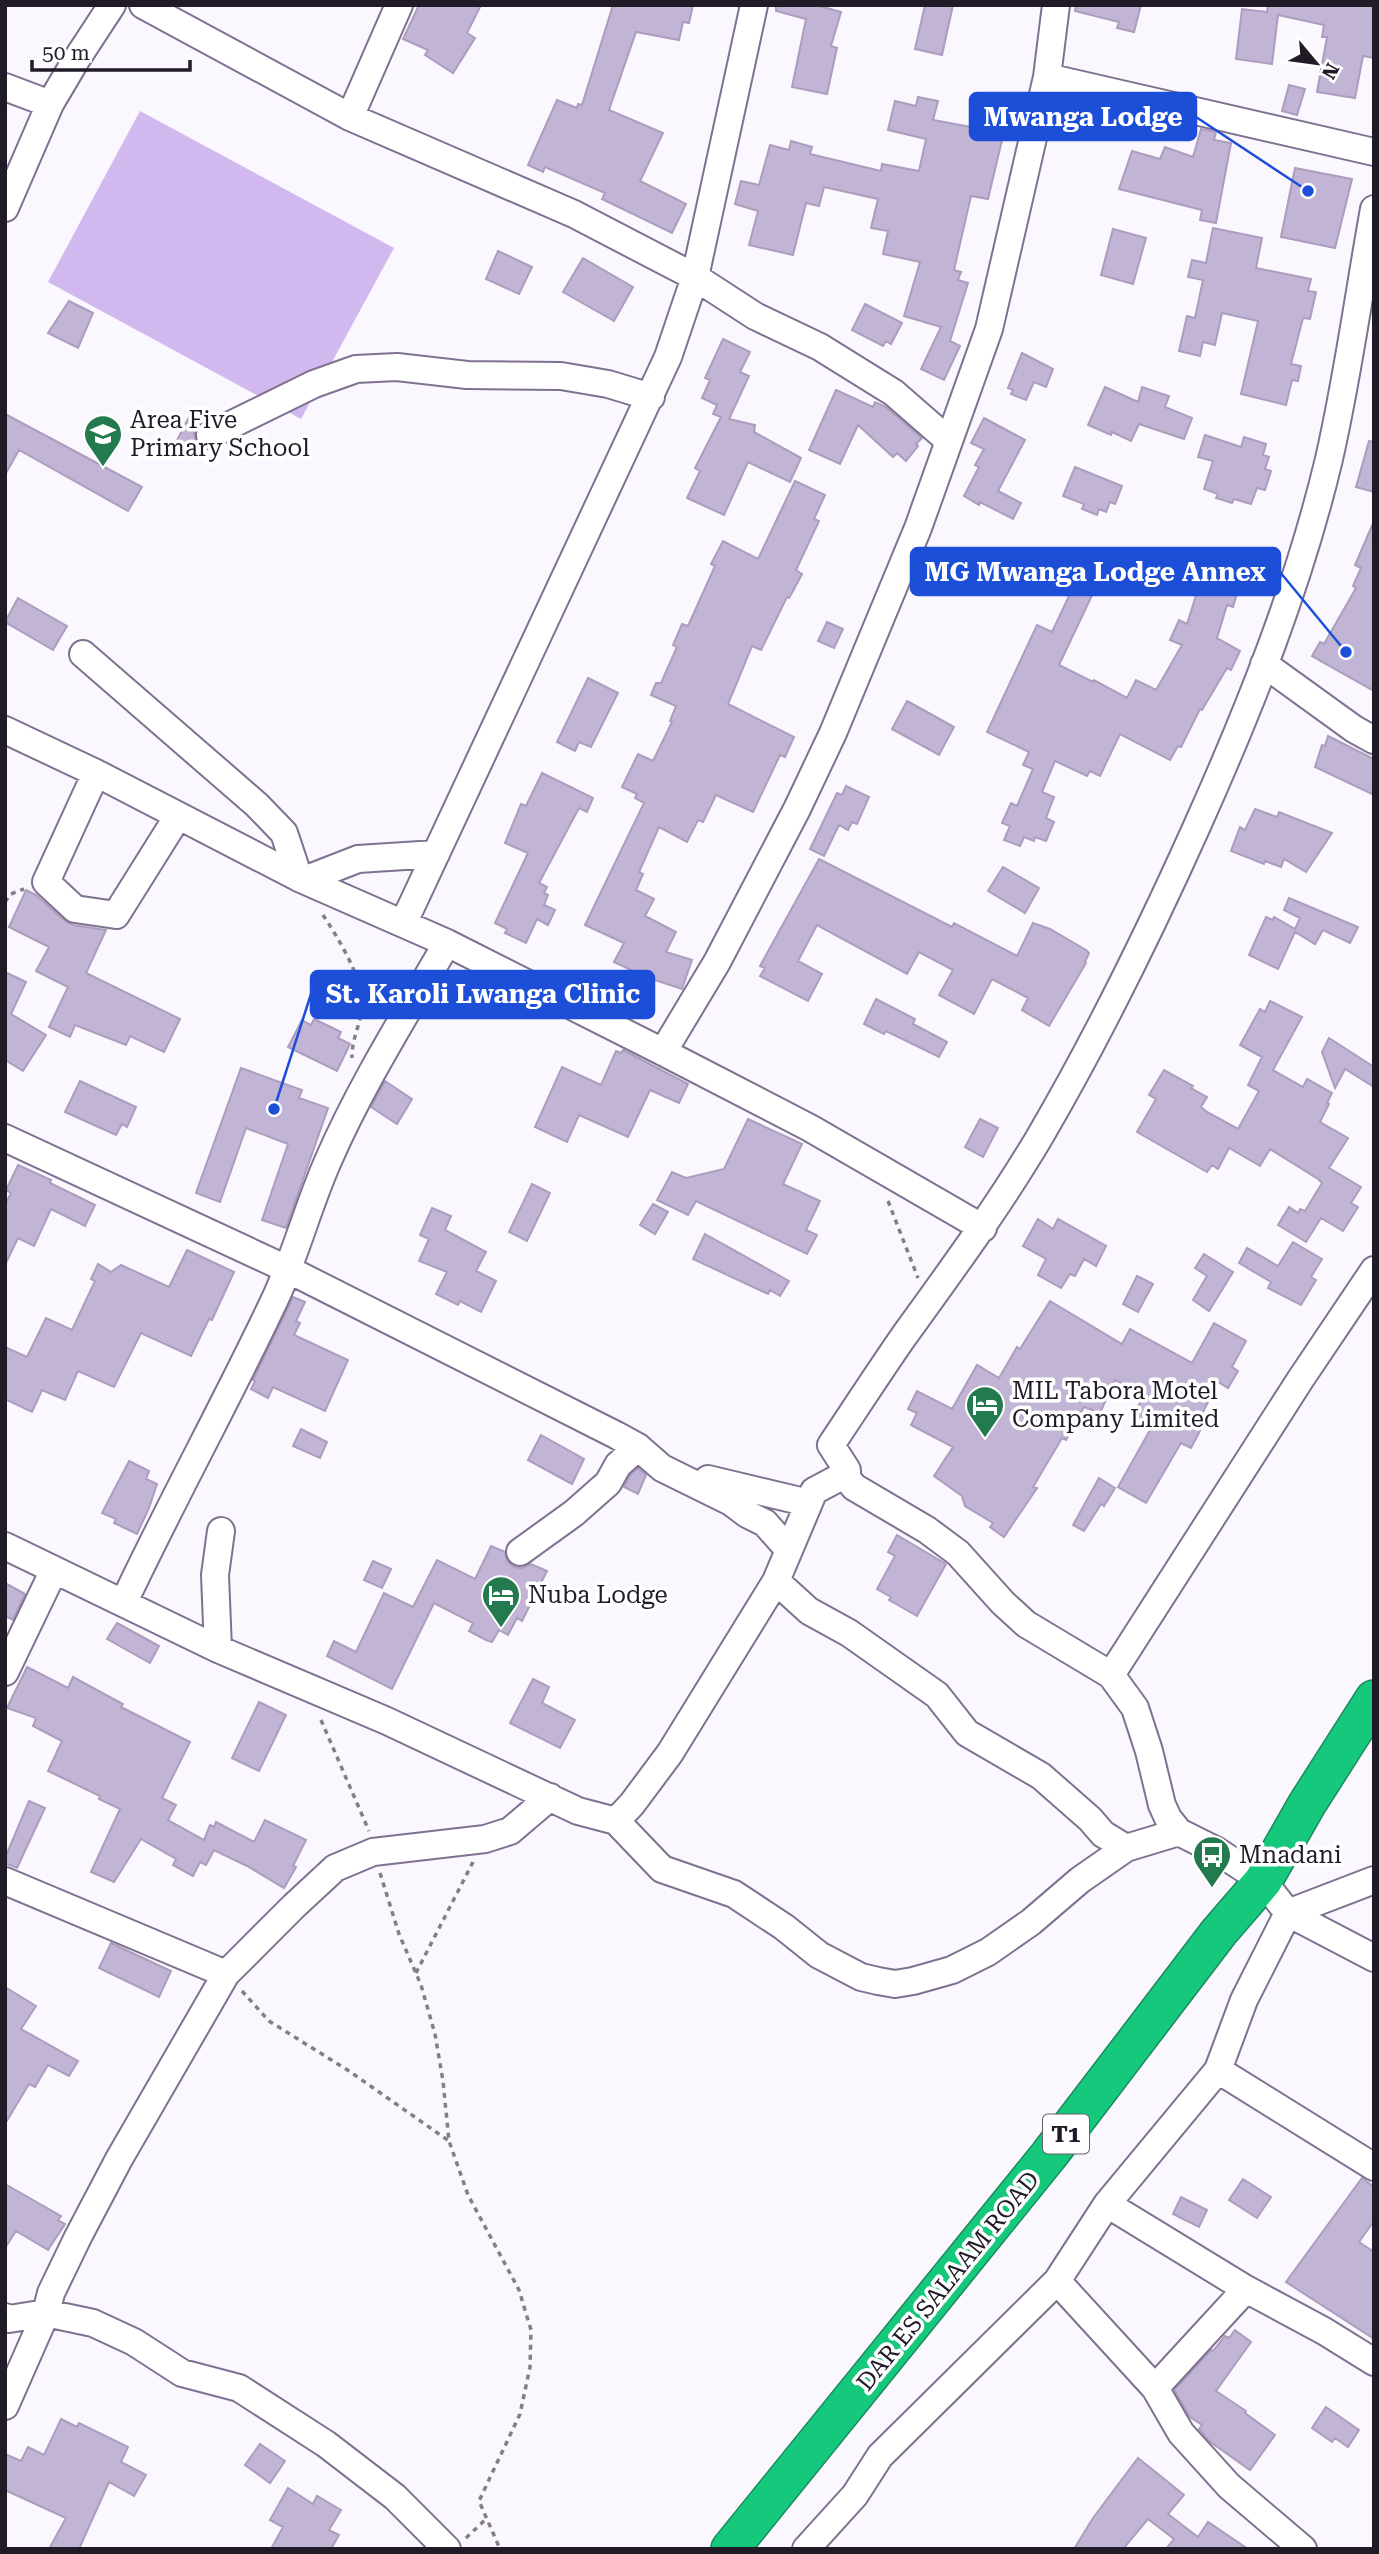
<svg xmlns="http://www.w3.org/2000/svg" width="1379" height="2554" font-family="'Roboto Serif',serif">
	<rect width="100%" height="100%" fill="#faf7fe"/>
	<path fill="#d1b8ee" d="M140,111L394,248L301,419L48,282Z"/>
	<path fill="#c2b4d5" stroke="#ac9dbe" stroke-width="2" d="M419,5H481L467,33L475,38L453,73L425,55L428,50L403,39Z
		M613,5H693L689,23L683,22L679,40L636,32L609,110L663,133L640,181L686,204L672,233L602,199L605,193L545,167L543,172L528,165L557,100L577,108L578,104L582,105Z
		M776,5H816L841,12L831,46L837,48L827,94L792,87L806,19L776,11Z
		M925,5H953L942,55L915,49Z
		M1076,5H1141L1134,32L1117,28L1119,22L1075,11Z
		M1268,5H1374V58L1363,56L1355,98L1317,92L1327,37H1322L1324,25L1278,15L1272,64L1236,59L1242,9L1267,12Z
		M1289,85L1305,89L1297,115L1282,111Z
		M918,97L938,101L933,120L977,128L978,121L997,125L995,139L1002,140L988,199L971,196L954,270L961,272L958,280L968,283L950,341L960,346L944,380L921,369L941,327L904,316L920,262L883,254L888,231L871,228L878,199L824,187L819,206L806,203L793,255L749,245L758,211L735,204L741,181L759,185L770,145L789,150L791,141L812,147L810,154L881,171L882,164L919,171L926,139L888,130L895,101L916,106Z
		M1201,129L1216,132L1214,140L1231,143L1216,223L1200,220L1202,210L1119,189L1132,151L1160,159L1165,147L1193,157Z
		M1295,168L1352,179L1335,248L1281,237Z
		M1213,228L1262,238L1256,268L1311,279L1308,291L1316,292L1310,319L1303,318L1291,364L1301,366L1298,381L1292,380L1286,405L1241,394L1258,321L1222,313L1215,345L1203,342L1200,356L1179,351L1187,316L1195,318L1203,280L1188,277L1192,260L1206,263Z
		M1113,229L1146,238L1133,284L1101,275Z
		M498,251L532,267L519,294L486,279Z
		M583,258L633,287L614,321L563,292Z
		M69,301L93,313L78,348L48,333Z
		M865,304L902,323L891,344L886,341L883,346L852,330Z
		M723,339L750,352L740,372L749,376L729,419L755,425L754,432L801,458L790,482L748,462L724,515L687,498L700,471L695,468L721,417L713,414L717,405L702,398L710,380L705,378Z
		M1022,353L1053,369L1046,387L1034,382L1026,400L1011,394L1013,390L1008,388Z
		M1105,387L1138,402L1142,387L1169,396L1165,407L1192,418L1184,439L1139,424L1131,441L1112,432L1111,435L1088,425Z
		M836,390L873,407L875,402L886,407L922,438L916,444L918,446L906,461L897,453L893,457L858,425L840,464L809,450Z
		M5,414L142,487L128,511L19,450L5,475Z
		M189,417L200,423L194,433L197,443L191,454L174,446Z
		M984,418L1025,440L998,491L1021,503L1013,519L980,502L979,505L964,496L979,467L975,465L984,449L971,443Z
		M1205,435L1241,447L1244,437L1266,444L1263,455L1269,457L1265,469L1271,471L1265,490L1257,488L1251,504L1234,499L1232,503L1216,498L1218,494L1204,489L1213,461L1198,457Z
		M1369,441L1374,442V492L1356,487Z
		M1075,467L1122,486L1115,504L1110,502L1106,512L1099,509L1097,515L1082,509L1084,504L1063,496Z
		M795,481L825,495L814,519L819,521L796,570L802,574L793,591L789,598L787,597L761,650L752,646L728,704L794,737L785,757L780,755L753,812L716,795L703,822L698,820L687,842L659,827L639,872L643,874L636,890L654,899L645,916L676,932L666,952L692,960L682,989L646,977L614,962L624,943L585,925L644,803L635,798L637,794L622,787L638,754L653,761L672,722L670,721L676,706L651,695L656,683H661L677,647L673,645L682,624L688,626L715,566L711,564L723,541L758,559Z
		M1374,521V691L1312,656L1320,642L1324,644L1356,588L1353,586L1361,568L1355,565Z
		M1210,551L1240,561L1231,587L1238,590L1233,607L1227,605L1217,638L1240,651L1231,670L1227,668L1202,710L1200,709L1181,747L1178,746L1170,760L1120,734L1100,776L1090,771L1087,776L1055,761L1042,792L1054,797L1046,818L1054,822L1046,841L1035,837L1034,841L1024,837L1020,846L1004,840L1010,826L1002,823L1011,803L1017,806L1033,769L1023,765L1029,752L987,732L1037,625L1052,632L1069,596L1065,594L1072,578L1095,589L1059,665L1093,682L1094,680L1127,698L1136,680L1156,690L1182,645L1170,640L1179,620L1187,624Z
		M18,598L67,626L53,650L5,622Z
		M827,622L843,629L834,648L818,641Z
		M588,678L618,693L591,747L579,742L575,751L557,742Z
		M907,701L954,727L939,755L892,729Z
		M1328,736L1374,759V795L1315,767L1322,745L1325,746Z
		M542,773L593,798L587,812L579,808L539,883L547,887L544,893L548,895L544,905L555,910L548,925L537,919L526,943L505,933L507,929L495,923L528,853L505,843L521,804L526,806Z
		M846,786L869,797L857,824L852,822L848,830L839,825L824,856L810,849L837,793L842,795Z
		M1255,809L1277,817L1279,812L1332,833L1306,872L1284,859L1281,867L1265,861L1264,864L1231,851L1240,827L1245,830Z
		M819,859L952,927L954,923L1017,956L1033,923L1050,929L1086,950L1089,953L1085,962L1086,963L1049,1026L1022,1010L1028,998L992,979L974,1014L939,995L953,970L919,952L907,974L817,925L798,961L822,974L808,1001L760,976L765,968L760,966Z
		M1003,867L1039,888L1025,913L988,891Z
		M26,890L36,895L65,921L73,925L106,930L86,973L180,1019L164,1052L130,1036L126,1045L75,1025L70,1037L49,1027L68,987L36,971L49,947L9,927Z
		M1289,898L1358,927L1350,943L1323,930L1315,944L1295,932L1278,969L1249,955L1266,917L1273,920L1274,917L1295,929L1300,918L1284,910Z
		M5,972L26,982L11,1014L46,1035L23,1071L5,1060Z
		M876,999L915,1019L913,1024L947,1042L939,1057L886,1031L884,1034L864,1024Z
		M1270,1001L1302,1017L1273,1070L1303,1087L1307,1079L1332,1093L1327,1103L1329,1104L1320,1122L1348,1138L1329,1168L1361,1187L1351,1203L1358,1207L1343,1231L1321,1218L1306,1242L1278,1225L1289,1207L1298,1213L1300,1209L1305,1211L1322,1183L1318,1179L1270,1149L1260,1166L1229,1148L1218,1169L1212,1165L1207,1172L1137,1132L1156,1099L1149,1095L1164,1070L1193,1086L1191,1088L1207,1097L1201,1107L1207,1112L1238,1129L1259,1091L1248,1085L1262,1057L1240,1045L1260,1009L1265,1012Z
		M314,1019L341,1032L338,1038L350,1044L337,1071L288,1047L302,1020L311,1025Z
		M1329,1038L1374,1067V1087L1345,1069L1335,1088L1322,1052Z
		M623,1050L688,1084L679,1103L650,1090L628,1137L579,1115L567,1142L535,1127L562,1067L601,1085L616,1051L621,1053Z
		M241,1068L302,1090L299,1098L328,1108L286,1228L262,1220L288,1144L246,1128L220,1202L196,1193Z
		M80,1081L136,1107L127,1127L122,1124L116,1135L65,1112Z
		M385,1081L412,1099L397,1124L371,1107Z
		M748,1119L802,1144L783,1184L820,1201L806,1230L817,1235L807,1254L696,1201L688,1215L657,1200L672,1172L686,1178L724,1169Z
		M980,1119L998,1128L983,1157L965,1147Z
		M18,1165L51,1180L50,1183L95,1205L85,1226L51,1209L34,1246L18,1238L5,1265V1205L11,1193L6,1190Z
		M532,1184L550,1193L527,1241L509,1232Z
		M653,1204L668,1212L655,1234L640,1225Z
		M432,1208L451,1216L445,1230L486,1252L476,1271L496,1281L481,1312L460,1301L458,1305L436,1294L447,1272L419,1261L429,1239L420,1235Z
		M1038,1219L1053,1229L1058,1219L1106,1246L1096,1266L1084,1259L1075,1276L1070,1274L1061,1288L1038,1275L1046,1259L1023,1246Z
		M705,1234L789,1281L780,1296L770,1290L768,1294L693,1259Z
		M1293,1242L1322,1259L1311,1277L1316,1280L1301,1305L1268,1288L1271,1282L1239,1263L1247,1248L1278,1266Z
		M187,1250L234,1272L212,1320L209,1319L191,1356L141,1333L114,1387L78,1371L65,1400L42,1390L32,1412L5,1399V1347L27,1357L46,1318L72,1330L95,1281L91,1279L98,1264L111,1272L121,1265L169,1287Z
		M1204,1254L1233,1272L1209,1311L1193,1300L1207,1276L1195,1268Z
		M1137,1276L1153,1284L1138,1312L1123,1304Z
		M293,1297L305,1302L296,1321L300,1323L294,1335L348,1360L325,1411L273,1387L268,1398L251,1389L255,1381L253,1380Z
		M1050,1301L1122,1344L1130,1329L1192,1363L1214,1323L1246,1341L1232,1367L1238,1371L1228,1388L1218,1382L1198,1422L1203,1425L1191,1448L1181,1443L1146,1503L1118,1487L1150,1430L1131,1420L1144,1395L1115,1380L1100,1413L1084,1407L1066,1440L1062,1438L1033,1487L1037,1488L1004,1537L990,1527L993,1523L965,1506L962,1496L934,1476L953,1447L911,1425L917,1413L908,1409L917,1391L952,1409L977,1365L999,1378L1017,1347L1020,1349Z
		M301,1429L327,1442L320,1458L293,1446Z
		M541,1435L584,1459L572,1484L528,1460Z
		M129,1461L149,1471L146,1479L157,1484L149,1508L137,1534L114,1523L116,1519L102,1513Z
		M638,1468L646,1475L638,1494L624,1487L630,1475Z
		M1099,1478L1115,1488L1104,1506L1101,1504L1084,1531L1073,1525Z
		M897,1535L946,1564L917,1616L889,1600L891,1597L877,1589L895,1556L888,1552Z
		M491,1546L505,1552L507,1561L514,1567L522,1568L531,1564L547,1571L522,1621L517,1618L508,1635L499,1630L492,1642L486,1640L469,1631L473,1623L434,1603L392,1689L327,1656L334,1641L356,1652L384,1593L413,1607L437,1560L475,1579Z
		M373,1561L391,1569L382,1588L364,1580Z
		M5,1583L25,1594L13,1620L5,1616Z
		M117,1623L159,1646L150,1663L107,1639Z
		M27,1667L68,1688L73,1677L123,1704L121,1707L190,1742L162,1798L176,1805L168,1820L204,1840L210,1825L214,1827L216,1822L254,1842L265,1820L306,1840L293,1866L296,1867L284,1888L247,1866L214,1850L206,1865L200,1862L193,1876L173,1865L176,1859L141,1839L114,1882L91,1872L120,1809L99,1799L100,1796L48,1771L62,1741L33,1726L36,1718L7,1708Z
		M533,1679L549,1687L542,1703L575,1720L560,1748L510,1723Z
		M259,1702L286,1715L259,1771L232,1758Z
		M29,1801L45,1808L17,1868L5,1863V1858Z
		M111,1943L171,1971L159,1997L99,1968Z
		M5,1987L36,2006L21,2029L78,2061L69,2076L48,2065L35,2087L29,2084L5,2124Z
		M1362,2178L1374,2187V2221L1359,2242L1374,2252V2339L1286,2282Z
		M1243,2179L1271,2197L1257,2218L1229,2200Z
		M5,2184L61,2216L58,2220L65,2224L48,2250L16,2231L5,2248Z
		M1181,2197L1207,2210L1199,2227L1173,2214Z
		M1235,2330L1251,2342L1216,2391L1246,2411L1245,2413L1275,2435L1250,2470L1209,2441L1199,2429L1202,2425L1190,2417L1174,2390L1211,2350L1213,2351L1225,2336L1229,2338Z
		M1326,2407L1359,2430L1348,2447L1335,2438L1332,2442L1312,2428Z
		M61,2419L77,2427L79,2423L128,2447L121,2462L146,2475L134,2496L109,2482L79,2549H49L66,2518L5,2490V2454L21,2461L28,2447L44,2455Z
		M260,2444L285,2461L270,2483L245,2465Z
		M1138,2458L1184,2495L1168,2514L1198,2537L1208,2522L1248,2549H1166L1174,2539L1148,2519L1123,2549H1074L1093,2518Z
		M288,2488L313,2504L317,2496L341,2510L329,2530L339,2535L331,2549H271L283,2527L270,2520Z"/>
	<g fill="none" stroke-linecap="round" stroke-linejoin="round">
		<defs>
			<path id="minor" d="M143,5L350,117L574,214L695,277L755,316L820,347L894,393L949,441
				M1047,77L1374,152
				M5,87L50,104
				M350,117L399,5
				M5,208L50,104L76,60L112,5
				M1374,209C1359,292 1348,376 1329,459C1299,585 1250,708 1197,826C1149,933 1098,1037 1039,1138C998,1207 951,1271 904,1336C879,1372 855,1409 831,1445L847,1470V1478L854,1487L927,1530L958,1553L1003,1603L1026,1624L1111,1675L1135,1708L1149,1751L1162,1805L1168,1818L1179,1832L1217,1851L1263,1881L1288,1913L1374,1958
				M210,435L314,384L356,369L397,367L467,375L561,376L608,384L651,397
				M83,654L257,805L284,833L299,878
				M1264,664L1354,729L1374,740
				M5,730L96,773L299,878L447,943L663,1052L810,1128L983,1228
				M96,773L46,882L75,909L116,915L178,816
				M304,880L358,859L436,854
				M404,922L668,357L695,277L754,5
				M663,1052L717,962L797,809L833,733L918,528L989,329L1047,77L1056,5
				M5,1138L289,1270L616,1435L638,1447L662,1468L731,1502L747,1514L765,1523L789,1550
				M708,1479L809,1503
				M5,1546L218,1649L387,1721L578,1811L616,1821L662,1869L734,1894L784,1927L819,1955L861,1977L878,1981L895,1984L913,1981L952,1970L988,1952L1031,1922L1080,1880L1126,1848L1179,1832
				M520,1552L574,1513L608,1483L618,1465L638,1447
				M776,1581L809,1611L849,1633L937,1695L967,1733L1041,1776L1090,1819L1103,1834L1126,1848
				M124,1602C172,1500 227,1401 275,1299C296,1254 308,1206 328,1161C361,1085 406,1014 447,943
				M218,1649L215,1575L221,1531
				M5,1672L54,1570
				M1111,1675L1300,1380L1374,1270
				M616,1821L632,1804L670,1753L776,1581L814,1491L846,1474
				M1374,1880L1288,1913L1244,2000L1218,2070L1107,2204L1246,2289L1324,2331L1374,2362
				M5,1881L226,1974
				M1218,2070L1374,2167
				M1107,2204L1057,2281L1155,2388L1181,2433L1229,2486L1303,2549
				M5,2317L9,2319L46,2313L93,2323L134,2342L182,2373L239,2388L326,2444L395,2497L447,2549
				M1155,2388L1246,2289
				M5,2406L46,2313L51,2293L78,2237L119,2159L226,1974L294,1906L335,1868L373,1852L485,1839L510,1831L550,1797
				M806,2549L855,2495L880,2456L1057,2281"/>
			<path id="highway" d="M730,2549L1049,2155L1219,1932L1263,1881L1307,1804L1374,1699"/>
		</defs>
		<use href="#minor" stroke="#7f7190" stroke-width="30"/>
		<use href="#highway" stroke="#1a8b5f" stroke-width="40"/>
		<path stroke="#837e89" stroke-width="3.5" stroke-dasharray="5 5" stroke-linecap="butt" d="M5,902L11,894L24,889
			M323,915C337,936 360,974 362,999C364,1018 351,1038 352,1058
			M888,1201L918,1278
			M321,1720L369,1831
			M380,1873L399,1934L421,1985L435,2034L443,2081L449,2141L468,2195L519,2290L531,2330L530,2367L520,2414L479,2501L500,2549
			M416,1973L473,1862
			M242,1991L269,2021L349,2071L449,2141
			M466,2538L487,2518"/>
		<use href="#minor" stroke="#fff" stroke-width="26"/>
		<use href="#highway" stroke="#16c87c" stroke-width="37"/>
	</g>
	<defs>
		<symbol id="school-pin" viewBox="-11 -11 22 30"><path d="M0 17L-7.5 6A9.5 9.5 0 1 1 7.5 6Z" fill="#227a4e" stroke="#fff"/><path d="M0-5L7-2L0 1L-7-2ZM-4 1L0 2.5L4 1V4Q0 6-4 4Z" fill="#fff"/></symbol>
		<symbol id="hotel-pin" viewBox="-11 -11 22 30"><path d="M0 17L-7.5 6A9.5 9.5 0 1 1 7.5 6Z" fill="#227a4e" stroke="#fff"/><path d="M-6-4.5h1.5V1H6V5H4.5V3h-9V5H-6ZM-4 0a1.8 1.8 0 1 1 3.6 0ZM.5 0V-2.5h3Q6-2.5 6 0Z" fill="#fff"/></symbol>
		<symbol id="bus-pin" viewBox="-11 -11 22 30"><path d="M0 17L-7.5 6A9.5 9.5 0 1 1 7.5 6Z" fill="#227a4e" stroke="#fff"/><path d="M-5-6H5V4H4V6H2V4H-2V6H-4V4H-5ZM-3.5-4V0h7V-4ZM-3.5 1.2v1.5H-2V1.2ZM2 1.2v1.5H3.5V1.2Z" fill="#fff"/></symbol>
	</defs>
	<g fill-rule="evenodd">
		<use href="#school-pin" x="81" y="412" width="44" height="60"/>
		<use href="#hotel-pin" x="963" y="1383" width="44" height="60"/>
		<use href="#hotel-pin" x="479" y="1573" width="44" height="60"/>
		<use href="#bus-pin" x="1190" y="1833" width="44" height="60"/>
	</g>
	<g text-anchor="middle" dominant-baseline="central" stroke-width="7" stroke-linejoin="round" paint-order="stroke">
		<rect fill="#fff" stroke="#645f68" stroke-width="2" x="1043" y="2114.5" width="46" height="39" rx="5"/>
		<g font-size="23" font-weight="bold" fill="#211b28">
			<text x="1066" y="2134">T1</text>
		</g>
		<g font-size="24" fill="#211b28" stroke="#fff" text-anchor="start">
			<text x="130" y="420">Area Five<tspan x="130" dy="28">Primary School</tspan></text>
			<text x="1012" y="1391">MIL Tabora Motel<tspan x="1012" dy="28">Company Limited</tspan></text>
			<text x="528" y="1595">Nuba Lodge</text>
			<text x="1239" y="1855">Mnadani</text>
		</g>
		<g font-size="24" fill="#211b28" stroke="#fff">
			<text transform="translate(948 2281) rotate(-51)">DAR ES SALAAM ROAD</text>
		</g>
	</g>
	<path fill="none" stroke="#1d4ed8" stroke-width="2.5" d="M1308 191L1196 117M1346 652L1280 572M274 1109L311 994"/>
	<g fill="#1d4ed8" stroke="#fff" stroke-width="2.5">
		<circle cx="1308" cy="191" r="7"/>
		<circle cx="1346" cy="652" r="7"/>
		<circle cx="274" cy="1109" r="7"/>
	</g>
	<g fill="#1d4ed8" stroke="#1d4ed8" stroke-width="2.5">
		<rect x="970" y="93" width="226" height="47" rx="7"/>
		<rect x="911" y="548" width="369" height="47" rx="7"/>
		<rect x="311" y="971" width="343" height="47" rx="7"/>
	</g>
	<g font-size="26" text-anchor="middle" font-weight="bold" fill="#fff">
		<text x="1083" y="126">Mwanga Lodge</text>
		<text x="1095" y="581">MG Mwanga Lodge Annex</text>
		<text x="483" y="1003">St. Karoli Lwanga Clinic</text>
	</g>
	<rect width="1379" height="2554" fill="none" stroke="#211b28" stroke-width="14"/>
	<g transform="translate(1316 63) rotate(119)" stroke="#ffffff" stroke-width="5" paint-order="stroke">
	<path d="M0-5L12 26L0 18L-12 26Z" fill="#211b28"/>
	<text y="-10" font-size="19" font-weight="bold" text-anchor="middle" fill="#211b28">N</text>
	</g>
	<path d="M32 60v10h158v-10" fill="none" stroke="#211b28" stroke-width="3.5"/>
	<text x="42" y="60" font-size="21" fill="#211b28" stroke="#ffffff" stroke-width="5" paint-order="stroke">50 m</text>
</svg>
